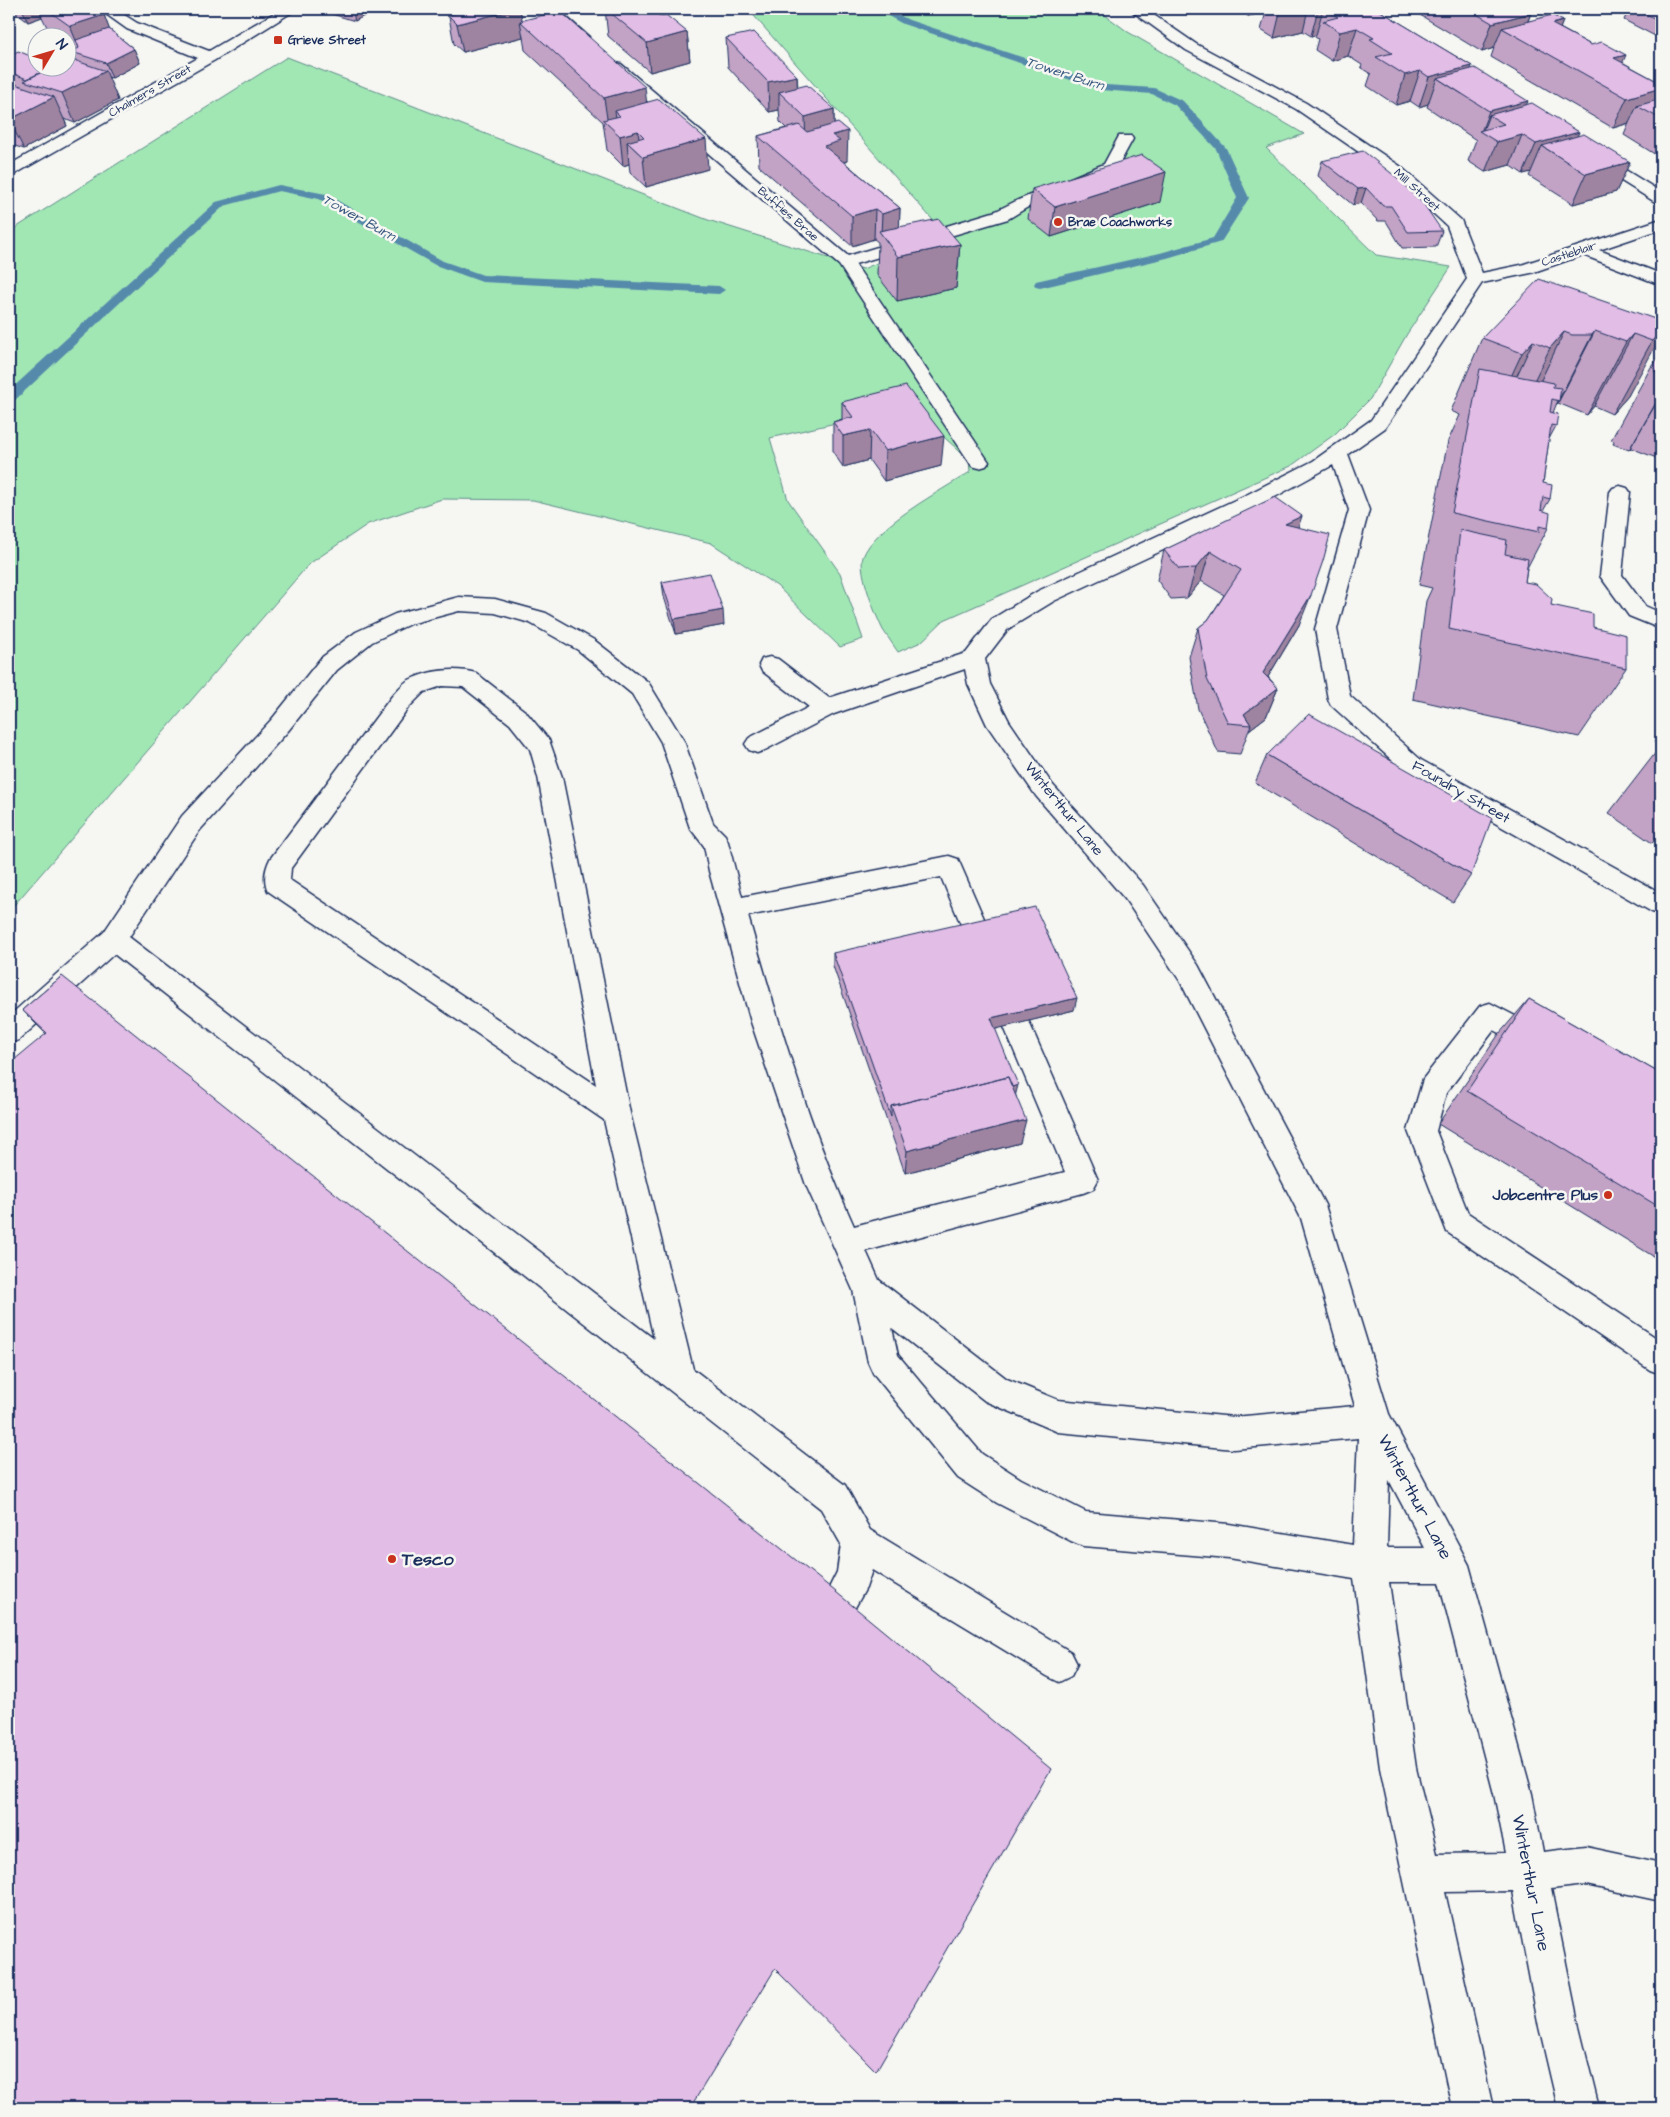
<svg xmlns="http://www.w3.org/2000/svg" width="1670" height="2117" font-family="'Architects Daughter',sans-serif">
	<rect width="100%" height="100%" fill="#f6f6f2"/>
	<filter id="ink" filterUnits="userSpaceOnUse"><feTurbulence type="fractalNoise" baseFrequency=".02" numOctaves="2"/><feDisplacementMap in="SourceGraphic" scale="10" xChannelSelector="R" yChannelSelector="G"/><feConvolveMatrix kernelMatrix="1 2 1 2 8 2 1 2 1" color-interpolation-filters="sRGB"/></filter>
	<g filter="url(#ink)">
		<path fill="#a1e7b4" stroke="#5e8b89" d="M748,9H1097L1128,32L1304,134L1266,148L1376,255L1451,267L1407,334L1370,399L1335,434L1291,466L944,620L921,642L898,652C893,645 888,637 883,630C876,616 858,572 863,557C874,526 941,491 970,472L969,460L910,406L770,438L788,500L840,573L863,639L840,647L777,586L711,543L533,500L442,499L368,524L309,564L9,911V232L287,57L708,220L863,269L945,234Z"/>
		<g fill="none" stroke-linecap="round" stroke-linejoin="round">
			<path fill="#568aab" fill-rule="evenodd" d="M875,9H887L909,20L1106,85L1154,88L1183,101L1226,148L1249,198L1221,242L1167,258L1040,288L1036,287L1034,284L1036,281L1160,253L1213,238L1237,198L1216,149L1175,105L1152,94L1101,90L903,24Z
				M279,185L326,194L443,261L483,275L719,286L725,290L719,294L482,282L435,265L319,199L279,191L224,206L14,401L9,402V391L216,202Z"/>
			<defs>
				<path id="minor" d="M99,9H115L137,23L209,51L281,9H297L215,60L15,174L9,176V165L198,58L127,29Z
					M542,9H557L589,37L587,40H577Z
					M1129,9H1145L1196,44L1306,103L1400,166L1461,220L1482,273L1521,265L1661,219V229L1599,250L1661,274V285L1583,255L1531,273L1482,283L1385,428L1348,454L1369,510L1337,629L1350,696L1421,760L1661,893V915L1652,912L1405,772L1331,705L1328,699L1315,629L1349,510L1333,465L1262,504L1054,601L1008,629L985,659L990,684L1009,721L1052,784L1143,885L1198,965L1325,1205L1389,1414L1469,1565L1532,1794L1543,1852L1586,1847L1661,1863V1901L1586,1885L1551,1889L1579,2027L1599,2108H1558L1539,2027L1513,1891L1445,1892L1493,2108H1452L1380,1768L1354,1579L1229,1558L1083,1546L1071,1541L997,1503L958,1478L873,1373L868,1362L853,1290L806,1185L751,1022L709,871L704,846L690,828L661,742L632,694L578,650L530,623L495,613L459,611L410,624L372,642L337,670L288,731L200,830L129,937L654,1339L604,1120L268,891C263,881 265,869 270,859L392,696C397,691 403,683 409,680C429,670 455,667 476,673L526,712L549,740L562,777L630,1113L693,1369L845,1485L870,1530L1071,1652L1077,1664L1071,1676L1059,1682L1047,1676L872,1570L866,1588L848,1620L836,1625L824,1620L819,1608L837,1572L841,1544L821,1509L114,954L19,1040L9,1043V1016L104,932L182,816L272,719L321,658L356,632L395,614L459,597L495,599L546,613L594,640L648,682L684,741L713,823L725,835L728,842L742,897L949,856L958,859L1098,1180L1093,1189L1083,1193L866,1251L879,1280L1007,1379L1058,1400L1234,1417L1355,1406L1301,1218L1180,981L1125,899L1036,796L987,725L968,684L965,669L834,714L765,750L757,753L749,750L745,744L749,738L809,707L762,671L759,665L762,659L770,657L778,659L829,698L966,653L992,619L1038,591L1248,494L1313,461L1371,420L1467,279L1447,226L1388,172L1296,109L1186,50ZM442,686L463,687L510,724L530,749L538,777L596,1085L290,880L291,868L408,708L424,692ZM941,877L1065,1172L854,1226C809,1127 778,1021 748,916ZM892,1328L985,1401L1058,1432L1234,1449L1358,1438L1353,1545L1229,1524L1086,1512L1021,1479L982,1454L898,1355ZM1389,1480L1425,1548H1387ZM1389,1582H1439L1494,1794L1506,1853L1437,1854L1416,1768Z
					M616,63L621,64L848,256L996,211L1016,201L1104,164L1119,136H1131L1133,139L1116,170L1028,207L1008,219L855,264L989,462L986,466L979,468L972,466L839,265L611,70L609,67L611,64Z
					M1592,151L1598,153L1661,192V204L1655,202L1586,159L1584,156L1586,153Z
					M1620,486L1627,488L1630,492L1622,575L1645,606L1661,613V629L1629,616L1600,576L1610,492L1613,488Z
					M1490,1003L1550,1034L1554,1042L1550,1050L1540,1054L1494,1030L1446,1093L1436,1131L1468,1213L1661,1341V1374L1650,1370L1447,1232L1408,1131L1423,1079L1480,1006Z"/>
			</defs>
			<use href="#minor" stroke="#1b2f5e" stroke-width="3"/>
			<use href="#minor" fill="#f6f6f2" fill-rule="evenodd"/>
		</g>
		<path fill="#c2a3c6" stroke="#1b2f5e" d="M11,9H95L104,15L109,29L134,49L140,63L112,78L108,77L118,100L75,123L64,119L67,126L24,149L9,144V87L11,86L9,85V56L38,68H68L75,61L72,52L76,50L68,44V38H59L48,29L42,17L28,22Z
			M321,9H376L355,21L322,11Z
			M446,9H520L522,21L647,102L708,169L646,187L630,172L629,164L623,166L607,150L603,122L525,50L523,37L463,52L454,44L449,17L447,16Z
			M605,9H651L660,16L687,32L690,61L650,72L608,36Z
			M1239,9H1377L1472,66L1470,69L1526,105L1579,132L1576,136L1630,162L1616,192L1573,204L1529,176L1531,172L1523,174L1510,165L1485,172L1468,161L1476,140L1427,107L1428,104L1419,107L1410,101L1396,105L1367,86L1371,74L1361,68L1362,65L1348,56L1332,61L1315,50L1318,39L1315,37L1316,35L1311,36L1303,31L1274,38L1261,30L1266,12L1248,16L1238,10Z
			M1410,9H1523L1531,13L1528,21H1563L1560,28L1655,80L1661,79V158L1624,135L1629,123L1613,128L1491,57L1494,48L1482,52Z
			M1629,9H1661V38H1659L1624,20Z
			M726,38L797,76L798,88L834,109V124L847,161L844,162L900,208L899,227L960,244L956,288L897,301L877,275L878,242L874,239L852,246L759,166L758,136L786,128L780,122L779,110L769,112L728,67Z
			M1322,161L1442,231L1436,247L1402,248L1386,221H1378L1361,203L1353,205L1318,176Z
			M1032,189L1160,202L1051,237L1028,219Z
			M1661,321L1628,396L1612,414L1594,406L1587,415L1558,403L1556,405L1553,413L1556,426L1549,439L1543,483L1550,499L1543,511L1548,528L1527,568L1525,582L1551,605L1593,627L1626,668L1579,737L1413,699L1426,601L1432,588L1419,585L1448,441L1460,415L1451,411L1482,338Z
			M1661,355V463L1657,462L1659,459L1631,448L1629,450L1613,444L1614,441L1611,440L1651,367Z
			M842,402L941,466L884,481L869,460L843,467L833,452V422L842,419Z
			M1298,528L1299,625L1268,677L1278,688L1266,717L1249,730L1240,754L1218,752L1198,709L1189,657L1198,628L1208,620L1224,595L1201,581L1187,598L1171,599L1157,580L1164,550Z
			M662,582L724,625L676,634L664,597Z
			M1661,733V835L1652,843L1609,813L1660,747L1654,742Z
			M1267,755L1471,875L1453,902L1255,783Z
			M833,953L1074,1010L995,1029L1016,1096L1020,1143L905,1173L833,966Z
			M62,976L775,1969L46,1034L22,1010Z
			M1529,999L1661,1074V1261L1438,1124L1499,1034Z"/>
		<path fill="#9e84a1" stroke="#1b2f5e" d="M22,9H39L42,17L28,22Z
			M352,9H376L355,21Z
			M517,9H520L523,24L520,21L523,37L463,52L457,24Z
			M1249,9H1266V12L1248,16Z
			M1280,9H1308L1303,31L1274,38L1281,9Z
			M1318,9H1323L1316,35L1311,36Z
			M1531,13L1521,38L1502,28L1494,48L1482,52L1492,23Z
			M104,15L115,44L82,55L70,26Z
			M1563,21L1552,50V24Z
			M1357,28L1348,56L1332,61L1340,32Z
			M687,32L690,61L650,72L647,43Z
			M134,49L140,63L112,78L106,63Z
			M1626,55L1613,84L1614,58Z
			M1472,66L1462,94L1437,78L1428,104L1419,107L1429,77Z
			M106,71L118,100L75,123L62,93Z
			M1420,71L1410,101L1396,105L1405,75Z
			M797,76L798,106L779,92V110L769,112L768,82Z
			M645,87L648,116H620L615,111L617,125H608L604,98Z
			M1661,88V114L1637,106L1629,123L1613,128L1627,98Z
			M54,97L67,126L24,149L9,120Z
			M1528,101L1516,130L1489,115L1482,133L1481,132L1489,111Z
			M834,109V135L848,131L847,161L840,163L806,146L805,117Z
			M638,131L641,155L627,142L629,164L623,166L620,136Z
			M1579,132L1566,161L1542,146L1531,172L1523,174L1536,144Z
			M1522,135L1510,165L1485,172L1497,142Z
			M706,139L708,169L646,187L643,157Z
			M1630,162L1616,192L1573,204L1586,174Z
			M1166,172L1160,202L1051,237L1055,207Z
			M1366,188L1361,203L1353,205L1358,189Z
			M900,208L899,238L881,234L882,214Z
			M875,209L874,239L852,246V216Z
			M960,244L956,288L897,301L898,257Z
			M1595,331L1558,403L1556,405L1592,335Z
			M1661,331V336L1628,396L1612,414L1652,341Z
			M1564,332L1529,405L1515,420L1550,348Z
			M1633,334L1594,406L1587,415L1626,342Z
			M1533,341L1499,414L1488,426L1522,353Z
			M1661,394V395L1629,450Z
			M870,430L869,460L843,467V436Z
			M944,436L941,466L884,481L885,451Z
			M1302,516L1292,546L1285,524Z
			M1210,551L1201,581L1187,598L1196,568Z
			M1311,595L1299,625L1253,702L1263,673Z
			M723,610L724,625L676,634L674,619Z
			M1278,688L1266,717L1249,730L1251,725L1244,714Z
			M1661,831V835L1652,843Z
			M1077,998L1074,1010L988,1031L991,1018Z
			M1018,1085L1015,1097L895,1116Z
			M1026,1120L1020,1143L905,1173L907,1151Z"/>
		<path fill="#e2bde6" stroke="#1b2f5e" d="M46,9H95L104,15L70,26Z
			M464,9H517L457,24L448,15L466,11Z
			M606,9H651L660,16L666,15L687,32L647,43Z
			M1324,9H1377L1472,66L1429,77L1420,71L1405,75L1376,57L1392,53L1370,39L1374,38L1357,28L1340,32L1323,21L1338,17Z
			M1468,9H1523L1531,13L1492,23Z
			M1637,9H1661V22Z
			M560,11L645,87L604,98L520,21Z
			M1552,15L1563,21L1552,24L1591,45L1602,42L1626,55L1614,58L1655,80L1661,79V88L1627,98L1502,28Z
			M109,29L134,49L106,63L72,52L79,48L76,40Z
			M754,32L797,76L768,82L726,38Z
			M18,51L38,59V68H50L27,79L9,72V56Z
			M68,58L106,71L62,93L24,81L50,68H68Z
			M1475,68L1528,101L1489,111L1437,78Z
			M15,84L54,97L9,120V87Z
			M807,85L834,109L805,117L779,92Z
			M659,99L706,139L643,157L627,142L644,137L638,131L620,136L603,120L620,116L615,111Z
			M1661,99V119L1637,106Z
			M1532,103L1579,132L1536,144L1522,135L1497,142L1479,131L1504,124L1489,115Z
			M838,123L848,131L832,135L840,141L824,146L900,208L882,214L875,209L852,216L758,136L799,125L807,132Z
			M1584,134L1630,162L1586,174L1542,146Z
			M1363,151L1400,180L1425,206L1442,231L1408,232L1391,206H1383L1366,188L1358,189L1322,161Z
			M1142,155L1166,172L1055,207L1032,189Z
			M939,219L960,244L898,257L879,231Z
			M1539,279L1661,321V331L1652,341L1633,334L1626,342L1595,331L1592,335H1572L1564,332L1550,348L1533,341L1522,353L1482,338Z
			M1661,355V374L1654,371L1656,369L1651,367Z
			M1480,369L1554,383L1553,387L1561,388L1559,401L1552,399L1550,412L1558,414L1556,426L1551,425L1543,483L1552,485L1550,499L1543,497L1541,510L1550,513L1548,528L1539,526V532L1452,513Z
			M906,386L944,436L885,451L870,430L843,436L833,422L853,417L842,402Z
			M1275,497L1302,516L1285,524L1330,535L1323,561L1311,595L1263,673L1278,688L1244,714L1251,725L1228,723L1207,679L1198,628L1208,620L1241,570L1210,551L1196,568L1179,569L1164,550Z
			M1460,530L1507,540L1505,554L1528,559L1525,582L1536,584L1552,599L1551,605L1593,614V627L1626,635V668L1449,629Z
			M710,573L723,610L674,619L662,582Z
			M1309,714L1492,818L1471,875L1267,755Z
			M1035,907L1077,998L991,1018L1018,1085L1012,1087L1008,1077L891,1106V1117L833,953Z
			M62,976L836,1592L1051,1769L876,2071L775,1969L690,2108H9V1064L47,1033L22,1010Z
			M1529,999L1661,1074V1208L1467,1091Z
			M1008,1077L1026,1120L907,1151L891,1106Z"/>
	</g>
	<g fill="#c8321e" stroke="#f6f6f2" stroke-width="2">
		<rect x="273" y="35" width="10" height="10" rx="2.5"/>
		<circle cx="1058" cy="222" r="5"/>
		<circle cx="1608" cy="1195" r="5"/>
		<circle cx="392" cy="1559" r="5"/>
	</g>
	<g text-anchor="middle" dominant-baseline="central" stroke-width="5" stroke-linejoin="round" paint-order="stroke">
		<g font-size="12" font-weight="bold" fill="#1b2f5e" stroke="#f6f6f2" text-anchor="start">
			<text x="288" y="40">Grieve Street</text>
			<text x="1068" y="222">Brae Coachworks</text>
		</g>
		<g font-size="12" fill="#1b2f5e" stroke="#f6f6f2">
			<text transform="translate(150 91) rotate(-30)">Chalmers Street</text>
			<text transform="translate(1417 190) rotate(42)">Mill Street</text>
			<text transform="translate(788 214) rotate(41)">Buffies Brae</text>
			<text transform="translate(1569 254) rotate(-18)">Castleblair</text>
		</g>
		<g font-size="14" font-style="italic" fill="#34557e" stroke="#f6f6f2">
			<text transform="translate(1065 74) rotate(18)">Tower Burn</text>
			<text transform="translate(359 218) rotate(29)">Tower Burn</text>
		</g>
		<g font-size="15" fill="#1b2f5e" stroke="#f6f6f2">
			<text transform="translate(1461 792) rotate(30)">Foundry Street</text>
			<text transform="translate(1064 809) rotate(51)">Winterthur Lane</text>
		</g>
		<g font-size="15" font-weight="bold" fill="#1b2f5e" stroke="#f6f6f2" text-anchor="end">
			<text x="1598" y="1195">Jobcentre Plus</text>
		</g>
		<g font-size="18" fill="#1b2f5e" stroke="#f6f6f2">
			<text transform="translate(1415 1497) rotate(62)">Winterthur Lane</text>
			<text transform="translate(1531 1883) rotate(79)">Winterthur Lane</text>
		</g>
		<g font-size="18" font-weight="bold" fill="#1b2f5e" stroke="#f6f6f2" text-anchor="start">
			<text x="402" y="1559">Tesco</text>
		</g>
	</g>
	<rect width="1670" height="2117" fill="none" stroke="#f6f6f2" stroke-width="30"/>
	<rect x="15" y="15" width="1640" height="2087" fill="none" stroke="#1b2f5e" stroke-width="2" filter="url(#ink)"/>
	<g transform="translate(52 52) rotate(52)"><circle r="24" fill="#f6f6f2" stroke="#9ea6b7"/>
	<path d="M0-4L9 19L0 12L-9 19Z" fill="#c8321e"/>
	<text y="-8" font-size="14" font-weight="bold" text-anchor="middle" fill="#1b2f5e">N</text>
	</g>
</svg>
